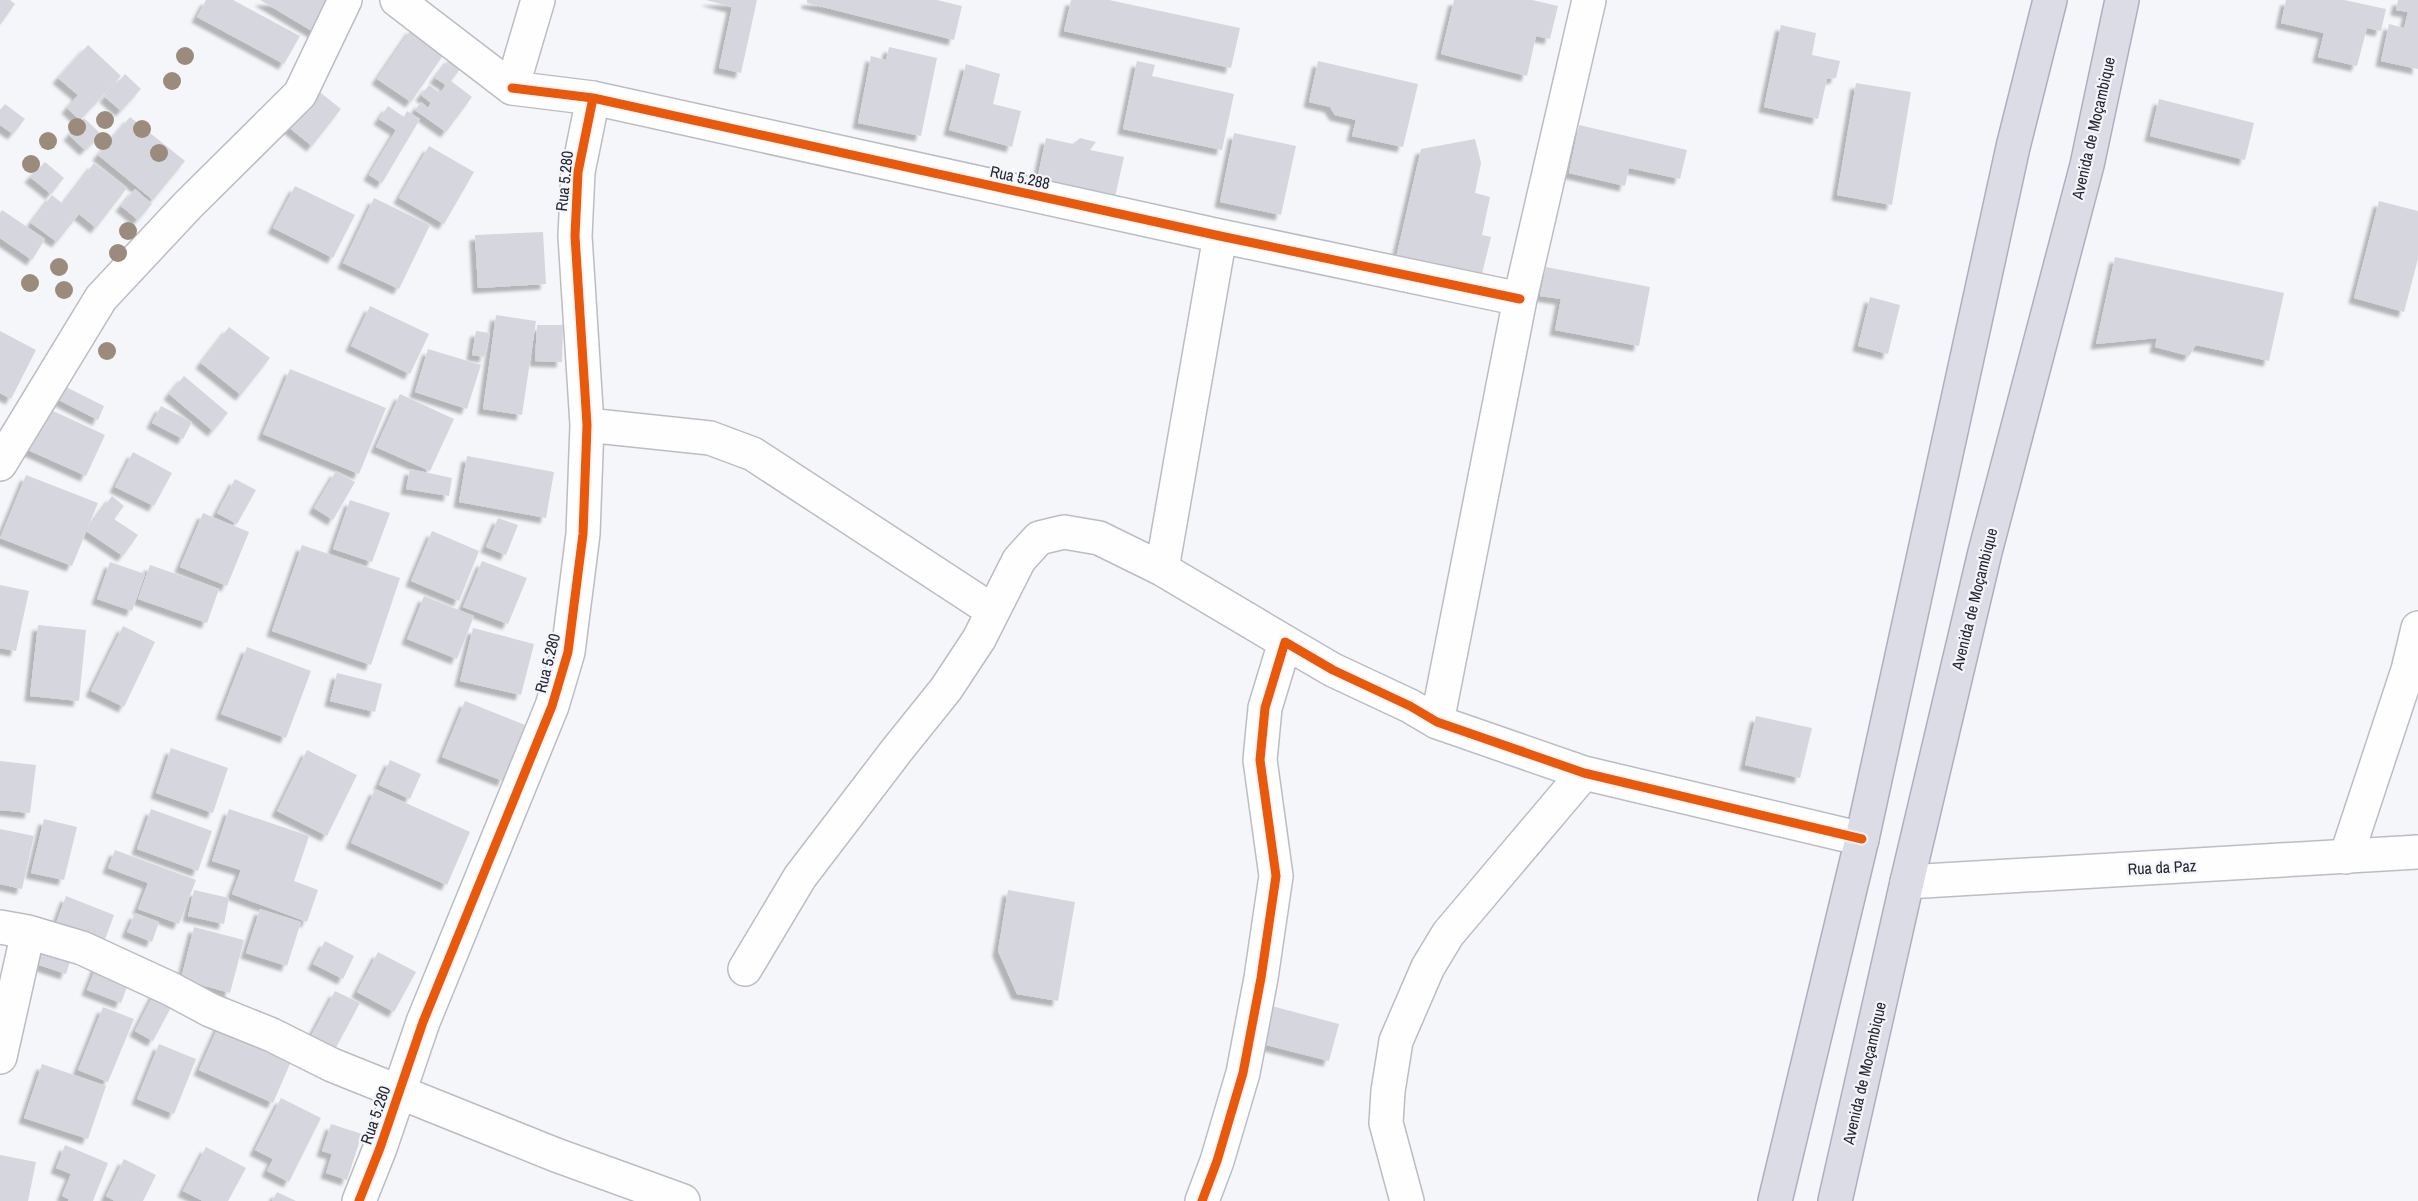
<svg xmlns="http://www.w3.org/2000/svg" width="2418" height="1201" font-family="'Archivo Narrow',sans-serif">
	<defs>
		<filter id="shadow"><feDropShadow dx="-5.5" dy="5.5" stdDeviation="1.5" flood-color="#0004"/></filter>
	</defs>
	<rect width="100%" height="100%" fill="#f5f6fa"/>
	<path fill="#d6d6de" filter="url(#shadow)" d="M0,0H10L15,4L0,25Z
		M206,0H233L300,36L284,64L197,17Z
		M260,0H337L317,34Z
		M706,0H757L741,73L719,68L732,7Z
		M807,0H937L962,6L954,40L807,3Z
		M1071,0H1109L1240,28L1231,68L1064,31Z
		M1454,0H1532L1558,6L1550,39L1536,36L1527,76L1441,54Z
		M2286,0H2344L2386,9L2381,31L2367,28L2357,66L2318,57L2324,33L2281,23Z
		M2398,0H2418V69L2381,61L2389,24L2404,28L2408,12L2396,10Z
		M1781,25L1816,33L1812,55L1840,61L1836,78L1827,79L1818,119L1764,107Z
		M412,28L446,51L411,102L377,79Z
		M88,45L121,76L80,120L67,108L78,95L58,78Z
		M889,47L937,58L921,136L858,123L871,56L886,60Z
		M451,57L463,65L451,81L472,97L446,132L415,110L421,102L428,108L431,103L421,95L429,85L440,93L446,85L435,78Z
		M1137,61L1155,65L1152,76L1234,94L1222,150L1123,129Z
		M1318,61L1418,84L1403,147L1352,136L1356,120L1335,115L1330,107L1309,102Z
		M966,64L1000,74L993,104L1021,111L1012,147L949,130Z
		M125,74L141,89L121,111L105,97Z
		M1856,83L1911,92L1892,205L1837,195Z
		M311,85L341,109L312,146L282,122Z
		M2159,99L2254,123L2245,160L2150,136Z
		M5,104L25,119L13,134L0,125V110Z
		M388,106L404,117L407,111L420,119L382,183L369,175L396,130L379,119Z
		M130,117L185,161L153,200L98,155Z
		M84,118L101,134L85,150L69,135Z
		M1579,125L1687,150L1680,179L1629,168L1625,186L1569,173Z
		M1234,133L1296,146L1281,215L1220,202Z
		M1046,138L1073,144L1080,138L1096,142L1090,150L1124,157L1115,197L1037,180Z
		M1475,139L1481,163L1475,193L1490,197L1482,235L1491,237L1481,278L1396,258L1421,149Z
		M429,146L474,172L444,224L399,198Z
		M45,162L64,178L51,194L30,177Z
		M94,163L127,188L96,228L79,214L57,242L31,223L52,195L63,204Z
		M295,186L355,215L333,258L273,228Z
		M135,189L152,204L138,220L121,206Z
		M374,198L430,225L399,289L343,263Z
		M2379,201L2418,211V259L2404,312L2354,298Z
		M2,210L45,239L32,260L0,238V213Z
		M543,232L546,284L478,288L475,235Z
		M2115,257L2284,293L2269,361L2196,345L2189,356L2155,347L2157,338L2096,344Z
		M1546,267L1650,287L1639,346L1555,330L1561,299L1540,296Z
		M1870,297L1900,305L1888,354L1858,346Z
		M370,306L429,334L410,374L351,346Z
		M496,315L536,321L522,415L483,409Z
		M537,325H563L562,362L535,361Z
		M229,327L270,358L241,395L201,363Z
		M0,331L36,350L11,399L0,393Z
		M476,331L490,333L485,357L472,355Z
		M428,349L481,365L467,409L415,392Z
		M290,369L386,408L359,474L263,434Z
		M184,376L228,413L213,431L169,394Z
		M62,385L104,406L98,420L55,398Z
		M400,394L454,419L430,471L376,447Z
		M161,406L192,422L183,439L152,423Z
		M47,408L105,435L86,476L28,450Z
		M133,452L172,473L154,506L115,487Z
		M467,456L554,472L546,518L459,502Z
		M410,469L452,478L449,496L406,489Z
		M336,471L355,482L333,520L314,508Z
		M26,475L98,503L72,566L0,538Z
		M235,479L256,490L237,524L217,513Z
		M112,496L124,506L114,519L138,535L123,556L86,531Z
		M350,500L390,513L372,562L333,549Z
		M203,513L249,532L227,586L180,567Z
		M498,518L518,525L506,555L486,547Z
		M432,531L479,551L459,601L411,581Z
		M302,545L400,578L371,665L272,631Z
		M482,561L527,578L508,624L463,607Z
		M110,562L145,574L132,611L97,599Z
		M150,565L219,589L207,623L138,599Z
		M0,585L29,591L16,651L0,648Z
		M424,596L474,616L457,659L407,639Z
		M38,625L86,630L79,701L30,696Z
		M123,626L155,642L124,707L91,691Z
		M473,628L534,644L521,695L460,681Z
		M247,647L311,671L286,738L221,714Z
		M337,673L382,684L375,712L330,701Z
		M465,701L525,725L503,781L442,757Z
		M1756,716L1812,728L1800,778L1745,765Z
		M171,748L228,768L213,813L156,793Z
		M307,750L357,775L327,836L277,811Z
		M390,760L421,774L410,799L379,785Z
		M0,761L36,765L30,813L0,810Z
		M375,789L470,832L447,885L351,843Z
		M151,809L212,831L198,871L137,849Z
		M229,809L309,836L294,881L318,890L307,922L232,894L241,870L212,861Z
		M44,819L77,827L64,880L31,873Z
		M0,829L34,836L22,889L0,884Z
		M115,850L196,880L179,924L138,909L148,883L108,868Z
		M194,890L229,898L224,924L188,916Z
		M1008,890L1075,902L1058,1001L1017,994L998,951Z
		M66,896L114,915L103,945L55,926Z
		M260,909L301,922L287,966L246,953Z
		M135,913L159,922L152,942L127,932Z
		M194,927L244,940L230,993L181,979Z
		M30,940L73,953L66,974L24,960Z
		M325,941L354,956L343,979L313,964Z
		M378,952L416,972L394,1012L357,992Z
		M98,962L131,976L121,1003L87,990Z
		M157,988L176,998L153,1041L135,1031Z
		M335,991L360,1003L333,1053L309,1040Z
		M1268,1005L1339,1024L1329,1061L1258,1043Z
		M103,1007L134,1019L108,1082L78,1070Z
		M220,1023L293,1057L273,1103L199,1070Z
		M159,1044L196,1059L174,1114L137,1099Z
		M42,1064L106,1086L88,1139L24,1118Z
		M281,1098L321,1118L289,1182L267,1171L273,1159L255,1150Z
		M331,1124L362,1134L347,1180L326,1173L332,1154L322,1151Z
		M65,1145L108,1163L93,1201H68L69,1199L62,1196L71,1174L56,1168Z
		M206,1147L246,1168L228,1201H203L183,1191Z
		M0,1155L36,1162L28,1201H0Z
		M124,1159L156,1175L143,1201H115L106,1196Z
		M277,1192L296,1201H272Z"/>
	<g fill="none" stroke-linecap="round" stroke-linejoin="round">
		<defs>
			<path id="minor" d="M397,0L512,88
				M512,88L593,98L1220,236L1520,299
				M512,88L538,0
				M587,425L710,438L753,454L993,611
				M0,464L101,298L188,205L300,94L345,0
				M1162,569L1220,236
				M1437,722L1520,299L1589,0
				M2346,857L2408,670L2418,628
				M1907,882L2418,852
				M0,927L28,932L82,948L171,989L210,1010L272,1035L332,1065L556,1155L683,1201
				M745,969L800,877L897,750L946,689L979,639L1019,560L1039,538L1064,532L1099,538L1162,569L1285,642
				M0,1057L28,932
				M359,1201L380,1148L423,1022L552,706L568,652L583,534L587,425L575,236L578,172L593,98
				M1202,1201L1217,1161L1243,1073L1261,978L1276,876L1260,760L1265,708L1285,642L1333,670L1410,706L1437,722L1584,773L1862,839
				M1407,1201L1386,1123L1388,1091L1396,1041L1428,967L1448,934L1584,773"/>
			<path id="highway" d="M1775,1201L1862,839L2013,147L2050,0
				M1835,1201L1907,882L1985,552L2087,165L2122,0"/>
		</defs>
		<use href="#minor" stroke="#bcbcc4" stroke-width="36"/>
		<use href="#highway" stroke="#afaebd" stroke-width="36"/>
		<use href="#minor" stroke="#fefefe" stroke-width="33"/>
		<use href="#highway" stroke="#dcdce7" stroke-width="33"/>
		<defs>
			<path id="cycleway" d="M512,88L593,98L1220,236L1520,299
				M359,1201L380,1148L423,1022L552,706L568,652L583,534L587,425L575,236L578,172L593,98
				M1202,1201L1217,1161L1243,1073L1261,978L1276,876L1260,760L1265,708L1285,642L1333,670L1410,706L1437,722L1584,773L1862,839"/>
		</defs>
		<use href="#cycleway" stroke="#f4f5fb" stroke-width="13"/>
		<use href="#cycleway" stroke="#e8590c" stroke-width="9"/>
	</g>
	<g fill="#9b8b7c">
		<circle cx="185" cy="56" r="9"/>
		<circle cx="172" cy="81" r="9"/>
		<circle cx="105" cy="120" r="9"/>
		<circle cx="77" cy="127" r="9"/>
		<circle cx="142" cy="129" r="9"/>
		<circle cx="48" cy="141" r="9"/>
		<circle cx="103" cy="141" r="9"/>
		<circle cx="159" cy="153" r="9"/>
		<circle cx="31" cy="164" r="9"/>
		<circle cx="128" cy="231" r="9"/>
		<circle cx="118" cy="253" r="9"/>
		<circle cx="59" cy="267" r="9"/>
		<circle cx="30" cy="283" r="9"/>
		<circle cx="64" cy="290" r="9"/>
		<circle cx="107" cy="351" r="9"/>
	</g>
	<g text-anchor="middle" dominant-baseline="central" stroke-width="4.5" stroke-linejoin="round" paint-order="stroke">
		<g font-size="16" fill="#262631" stroke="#f4f5fb">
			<text transform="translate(2093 128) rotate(-77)">Avenida de Moçambique</text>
			<text transform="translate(1020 177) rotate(12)">Rua 5.288</text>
			<text transform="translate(564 181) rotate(-84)">Rua 5.280</text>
			<text transform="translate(1974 599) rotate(-76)">Avenida de Moçambique</text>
			<text transform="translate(547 663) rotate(-76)">Rua 5.280</text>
			<text transform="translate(2162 867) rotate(-3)">Rua da Paz</text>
			<text transform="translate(1864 1073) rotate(-77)">Avenida de Moçambique</text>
			<text transform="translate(375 1115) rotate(-71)">Rua 5.280</text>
		</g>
	</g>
</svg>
